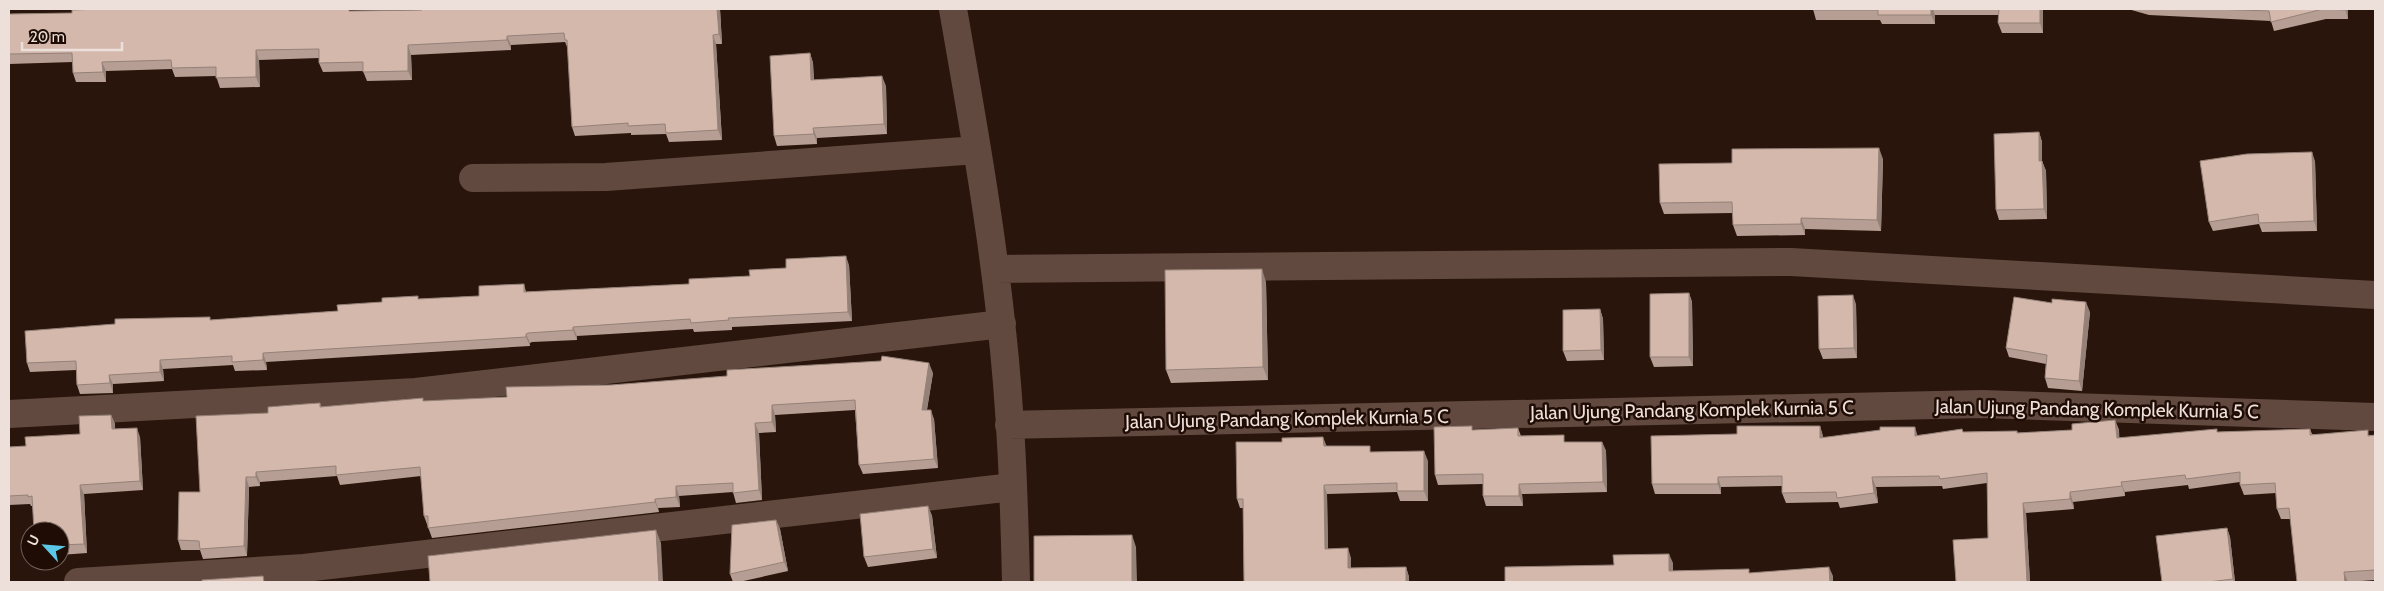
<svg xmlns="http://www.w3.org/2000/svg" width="2384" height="591" font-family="Cabin,sans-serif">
	<rect width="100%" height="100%" fill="#29150c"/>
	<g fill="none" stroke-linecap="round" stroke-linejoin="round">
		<path stroke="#61493f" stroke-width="28" d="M953,9C971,113 990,217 1001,322C1011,408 1014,496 1016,582
			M473,178L606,177L977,150
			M995,269L1791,262L2375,295
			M9,414L416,392L1002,324
			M1009,425L1982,404L2375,417
			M78,582L304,568L1013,487"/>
	</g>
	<path fill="#b69e94" d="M720,9L722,44H716L722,140L669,142L666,134L631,135V133L575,136L572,127L568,49L565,42L511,45V50L411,55L412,80L367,81L363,71L323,72L319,63V58L259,60L260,87L220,88L216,76L175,77L172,69L106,71V82H76L73,73V62L9,64V14L72,13Z
		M1813,9H2043V33H2002L1998,23V15H1935V24H1882L1880,20H1816Z
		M2128,9H2348V19H2326L2274,31L2271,21L2149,15Z
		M810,53L813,63L814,80L886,86L887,134L817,138V144L777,146L774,136Z
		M2039,132L2042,142V161L2046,171L2047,219L1999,220L1996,210Z
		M1883,159L1881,231L1805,229V235L1737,236L1733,225V213L1664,214L1660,203L1732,163Z
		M2315,161L2317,231L2262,232L2259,224L2213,231L2209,222Z
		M849,265L852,321L732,327V330L694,332L693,329L577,336V340L532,342L530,343V346L266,362L267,370L235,371L233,365L163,369L164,381L113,384V393L80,394L77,385L76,370L30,372L27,363L211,320L338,311L382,302L419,299L479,296L524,284L526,292L689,284L750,276Z
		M1266,282L1268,380L1171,383L1166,370Z
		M1689,293L1692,302L1693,366L1654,367L1650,357Z
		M1856,304L1857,358L1823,359L1819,349Z
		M1600,309L1603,319L1604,360L1567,361L1563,351Z
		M2090,312L2082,391L2048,388L2045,378L2046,364L2009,357L2006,348Z
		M933,373L927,410L934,419L938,468L863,474L859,465L855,410L775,415L776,432L759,433L762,500L736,503L733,492L679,496L680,507L658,508L659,512L432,538L424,516L421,476L340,485L337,476L260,482V486L249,487L247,556L203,559L200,550H181L178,540L200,492L268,413L320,403L321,407L507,397L611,385Z
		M111,415L115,424V429L140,437L143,490L84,494L87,553L60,555V531L33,506H31L30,504L9,505V447L26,446L80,434Z
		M2115,420L2119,430V438L2218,432L2310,429L2312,434L2375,435V580L2348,582L2290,519H2281L2277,509L2276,493L2244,495L2240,485V482L2189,489L2188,485L2125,492V496L2073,502L2074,509L2026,513L2030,582H1956L1988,538L1987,483L1943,489L1942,486L1876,487L1878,503L1840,508L1838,502L1786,503L1782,493V486L1721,487V494H1655L1652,484L1737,434L1820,426L1823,437L1918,435L1963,432L2017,431L2018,433L2072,430Z
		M1518,428L1521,436L1566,442H1602L1606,451L1607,492L1522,494L1523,506H1486L1483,496V484L1438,485L1435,475L1473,430Z
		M1327,446L1372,452L1428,461V501H1400L1397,492L1327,494L1328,549L1351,558V568L1406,567L1409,577L1244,582L1243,508H1240L1237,499Z
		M928,506L932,516L937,558L868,567L864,557Z
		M776,520L780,529L788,571L739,582H733L730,574Z
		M2227,528L2230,537L2235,582H2162Z"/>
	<path fill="#948178" d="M717,9H720L722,44L719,34Z
		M1931,9H1933L1935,15V24L1931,15Z
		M2040,9H2043V33L2040,23Z
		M2345,9H2348V19Z
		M713,35L716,44L722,140L718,130Z
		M507,36L511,45V50L507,40Z
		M408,45L411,55L412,80L408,71Z
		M256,50L259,60L260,87L256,77Z
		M810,53L813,63L814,90L811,80Z
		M102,62L106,71V82L103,72Z
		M882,76L886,86L887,134L884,124Z
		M813,128L817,138V144L814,134Z
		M2039,132L2042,142V170L2039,161Z
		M1879,148L1883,159L1881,231L1877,220Z
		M2312,152L2315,161L2317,231L2314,221Z
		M2042,161L2046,171L2047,219L2044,209Z
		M1801,218L1805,229V235L1801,224Z
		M846,256L849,265L852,321L848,312Z
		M1262,269L1266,282L1268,380L1263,367Z
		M1689,293L1692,302L1693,366L1689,357Z
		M1853,295L1856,304L1857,358L1854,348Z
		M2086,302L2090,312L2082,391L2079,381Z
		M1600,309L1603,319L1604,360L1601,350Z
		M573,327L577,336V340L573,330Z
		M526,334L530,343V346L526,337Z
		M263,353L266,362L267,370L263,360Z
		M160,360L163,369L164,381L160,372Z
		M929,363L933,373L925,420L922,410Z
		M109,375L113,384V393L110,383Z
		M772,405L775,415L776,432L772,422Z
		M931,410L934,419L938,468L934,459Z
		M111,415L115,424V439L112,429Z
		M2115,420L2119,430L2120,448L2117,438Z
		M755,423L759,433L762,500L759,490Z
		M1820,426L1823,436L1824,448L1820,438Z
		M1915,427L1918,437L1915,436Z
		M137,428L140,437L143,490L140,481Z
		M1323,437L1327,447L1324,446Z
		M1602,442L1606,451L1607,492L1603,482Z
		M1424,451L1428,461V501L1424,491Z
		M256,472L260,482V486L256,477Z
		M246,477L249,487L247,556L244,546Z
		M1718,477L1721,487V494L1718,484Z
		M1872,477L1876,487L1878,503L1874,493Z
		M2121,482L2125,492V496L2122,486Z
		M1519,484L1522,494L1523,506L1519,496Z
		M80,485L84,494L87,553L84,544Z
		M1324,485L1327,494L1328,558L1325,549Z
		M676,486L679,496L680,507L676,497Z
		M2070,492L2073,502L2074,509L2070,499Z
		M655,499L658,508L659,512L655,502Z
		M2023,503L2026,513L2030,582H2027Z
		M928,506L932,516L937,558L933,549Z
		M776,520L780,529L788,571L784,562Z
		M2227,528L2230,537L2235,582H2234L2233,579Z
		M656,530L661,543L663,582H659Z
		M1132,535L1136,547L1137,582H1132Z
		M1348,548L1351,558V578L1348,568Z
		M1669,554L1673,563V581L1669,571Z
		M1406,567L1409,577V582H1406Z
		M1829,567L1833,576V582H1830Z
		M2344,572L2348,582H2345Z"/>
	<path fill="#d4b8ac" stroke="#948178" d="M105,9H349V11L422,10V9H717L719,34L713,35L718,130L666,133L665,124L628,126V123L572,127L567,40H565L564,33L507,36V40L408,45V71L363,72V62L319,63V49L256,50V77L216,78V67L172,68L171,60L102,62L103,72L73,73L72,53L9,54V14L72,13V10Z
		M1813,9H1931V15H1878V10H1813Z
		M1999,9H2040V23H1998Z
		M2211,9H2345V10L2323,9L2271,22L2269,11Z
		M810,53L811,80L882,76L884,124L813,128L814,134L774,136L770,56Z
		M2039,132V161H2042L2044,209L1996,210L1994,134Z
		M1879,148L1877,220L1801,218V224L1733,225L1732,202L1660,203L1659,164L1732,163V149Z
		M2312,152L2314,221L2259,223L2258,214L2209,222L2200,161L2247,154Z
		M846,256L848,312L728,318L729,320L691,323L690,319L573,327V330L528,333L526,334V337L263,353V360L232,362V356L160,360V372L109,375L110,383L77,385L76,361L27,363L25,331L115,324V319L210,317V320L338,311L337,305L382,302V298L418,296V299L479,296V286L524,284V292L689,284V279L750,276L749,270L786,268V259Z
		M1262,269L1263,367L1166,370L1165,270Z
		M1689,293V357H1650V294Z
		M1853,295L1854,348L1819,349L1818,296Z
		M2014,297L2052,303V299L2086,302L2079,381L2045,378L2047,355L2006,348Z
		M1600,309L1601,350L1563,351V310Z
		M882,356L929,363L922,410H931L934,459L859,465L855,400L772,405V422L755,423L759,490L733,493V483L676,486V497L655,499V502L428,528V516H424L420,467L336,475V466L256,472V477H246L244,546L200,549L199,541L178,540L179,492H200L196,416L268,413V407L305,404L320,403V407L423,398V401L507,397L506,387L611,385L727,376V370L881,361Z
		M111,415L112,429L137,428L140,481L80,485L84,544L60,545V531H34L32,496L28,497V495L9,496V447L26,446L25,437L80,434L79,416Z
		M2115,420L2117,438L2217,429V432L2310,429V435L2368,430V436L2375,435V570L2344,572L2345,582H2297L2289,508L2277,509L2275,483L2240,485V472L2186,479L2185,475L2121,482L2122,486L2070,492V499L2023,503L2027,582H1956L1953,540L1988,538L1987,473L1940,479L1939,476L1872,477L1874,493L1837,498L1836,492L1782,493V476L1718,477V484H1652L1651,436L1737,434V426H1820V438L1880,430V427H1915V436L1962,429L1963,432L2017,431V433L2072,430V424Z
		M1472,426V430L1518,428V436L1564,435V442H1602L1603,482L1519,484V496H1483V474L1435,475L1434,427Z
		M1323,437L1324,446H1370V452L1424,451V491H1397V483L1324,485L1325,549L1348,548V568L1406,567V582H1244L1243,499H1237L1236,442H1282V438Z
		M928,506L933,549L864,557L860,514Z
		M776,520L784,562L730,574L732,525Z
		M2227,528L2233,579L2208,582H2162L2156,536Z
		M656,530L659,582H430L428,556Z
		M1132,535V582H1034V536Z
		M1669,554V571L1749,569V573L1829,567L1830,582H1505V567L1614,565L1613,555Z
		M263,576L264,582H202V580Z"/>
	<g text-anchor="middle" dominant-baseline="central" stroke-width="5" stroke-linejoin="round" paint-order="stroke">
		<g font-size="19" fill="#eddfd9" stroke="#1f0c04">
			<text transform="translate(2097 409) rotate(1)">Jalan Ujung Pandang Komplek Kurnia 5 C</text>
			<text transform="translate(1692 410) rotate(-1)">Jalan Ujung Pandang Komplek Kurnia 5 C</text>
			<text transform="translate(1287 419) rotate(-1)">Jalan Ujung Pandang Komplek Kurnia 5 C</text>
		</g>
	</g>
	<rect width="2384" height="591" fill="none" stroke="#eddfd9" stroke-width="20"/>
	<g transform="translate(45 546) rotate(296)"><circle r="24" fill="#1f0c04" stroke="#716059"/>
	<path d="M0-4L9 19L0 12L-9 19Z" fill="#5ac8e6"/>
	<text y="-8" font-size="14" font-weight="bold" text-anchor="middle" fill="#eddfd9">U</text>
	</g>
	<path d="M22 42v8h100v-8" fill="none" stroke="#eddfd9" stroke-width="2.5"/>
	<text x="30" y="42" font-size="15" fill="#eddfd9" stroke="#1f0c04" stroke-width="4" paint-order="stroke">20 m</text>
</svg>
